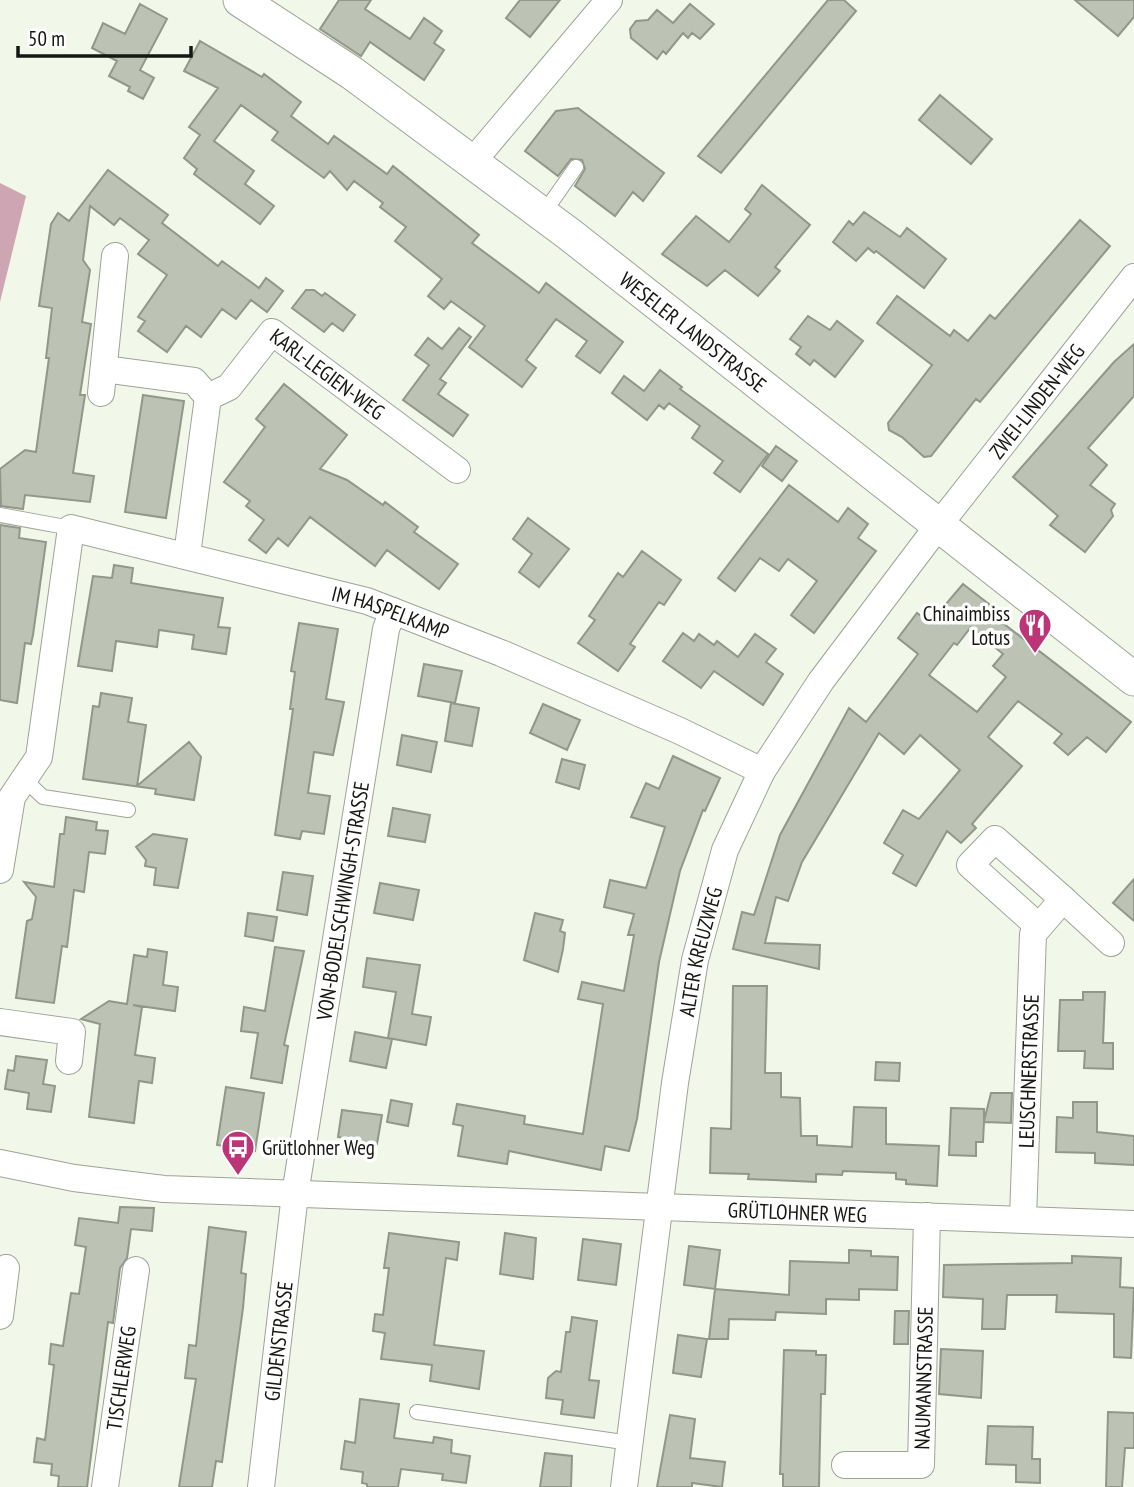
<svg xmlns="http://www.w3.org/2000/svg" width="1134" height="1487" font-family="'PT Sans Narrow',sans-serif">
	<rect width="100%" height="100%" fill="#f1f7e9"/>
	<path fill="#cea5b3" d="M0,183L26,196L0,302Z"/>
	<path fill="#bcc2b4" stroke="#919789" stroke-width="2" fill-rule="evenodd" d="M339,0H371L365,9L410,39L424,18L442,31L434,43L444,50L424,80L370,42L361,56L320,29Z
		M520,0H560L530,37L506,18Z
		M828,0H844L856,11L721,173L698,156Z
		M1075,0H1134V17L1118,36Z
		M140,4L167,19L140,70L154,78L143,99L128,91L130,87L109,76L117,61L92,48L103,23L125,34Z
		M690,4L714,24L700,39L692,33L688,38L683,33L666,54L663,51L657,59L631,38L630,29L636,21L648,20L657,10L673,23Z
		M200,41L262,77L264,74L301,102L291,116L328,144L334,136L387,174L393,166L479,235L472,243L539,293L546,283L623,342L600,373L576,356L587,341L556,319L526,360L536,368L522,387L469,347L485,326L451,301L444,309L428,296L442,279L395,241L406,227L380,207L383,203L354,181L347,190L330,171L324,178L272,140L278,132L241,105L214,141L254,171L245,184L274,206L260,224L194,174L197,169L184,158L200,135L189,127L218,88L184,71Z
		M940,95L992,139L971,164L919,120Z
		M578,108L664,173L643,201L633,192L615,216L575,186L585,169L582,160L571,159L558,176L525,151L556,111Z
		M108,170L168,215L162,223L218,266L222,261L259,288L266,278L283,291L267,312L251,300L236,319L222,309L201,337L186,326L167,352L138,331L145,321L138,317L167,275L138,254L149,240L120,218L114,225L90,206L83,260L90,270L82,322L91,324L80,395H85L73,473L94,476L90,502L25,495L23,509L1,506L0,469L25,450L36,452L49,358H46L52,308L39,306L51,224L58,213L69,221Z
		M762,185L810,225L775,267L780,271L758,296L725,270L707,286L662,254L696,216L729,242L751,214L745,209Z
		M864,212L900,237L907,228L946,259L924,288L876,251L874,253L868,248L856,261L833,242L849,221L853,225Z
		M1080,220L1110,246L980,402L976,399L931,456L924,457L902,437L889,430L888,423L932,365L877,323L897,296L950,336L954,330L968,341L990,315L995,319Z
		M306,290H314L322,296L325,293L355,315L343,331L332,323L324,332L292,308Z
		M808,316L830,330L837,321L863,341L835,377L814,360L810,365L796,354L801,347L790,339Z
		M459,328L471,337L440,379L446,383L438,394L468,415L453,436L403,400L429,365L415,355L428,338L442,349Z
		M1134,344V396L1088,448L1107,465L1090,485L1115,504L1111,510L1113,516L1085,552L1050,525L1058,516L1013,477L1114,362Z
		M660,370L682,387L680,389L768,454L740,492L714,473L723,461L692,438L700,426L669,403L664,409L659,405L647,420L612,393L624,376L644,391Z
		M284,384L347,435L320,469L347,480L383,505L385,502L418,527L414,532L458,564L439,589L387,550L375,566L310,517L288,546L278,538L266,553L249,540L264,520L246,506L250,501L224,482L265,427L256,419Z
		M143,395L184,401L166,518L125,512Z
		M776,446L797,461L782,481L762,466Z
		M789,485L838,522L848,508L868,524L858,538L876,551L814,633L791,615L817,581L788,559L779,571L760,558L735,591L718,578Z
		M528,518L569,549L539,587L519,572L532,554L513,539Z
		M0,525L20,528L19,538L46,542L33,635L31,644L25,643L17,703L0,700Z
		M642,551L681,580L664,605L659,602L630,644L635,647L618,671L578,643L595,620L589,616L618,573L623,577Z
		M114,565L133,568L131,583L223,598L218,627L230,628L226,654L192,649L194,635L159,630L157,647L116,641L112,671L78,666L93,576L112,578Z
		M963,584L1003,615L999,620L1131,722L1106,752L1087,737L1068,755L1054,743L1062,734L1018,701L988,737L1022,766L972,824L976,828L961,843L947,831L916,886L893,873L903,855L884,843L903,810L919,819L960,770L920,735L904,754L879,733L802,862L788,901L776,897L765,943L820,945L819,969L733,949L742,912L754,915L780,835L849,708L866,722L918,654L898,638L917,613L930,623ZM971,627L1003,654L993,666L1006,677L977,712L929,675L954,643L957,645Z
		M299,623L338,629L326,699L344,702L333,755L314,752L308,793L330,796L324,834L302,831L300,839L275,835L293,709H290L295,672L291,671Z
		M683,633L694,641L699,634L714,645L717,641L738,657L755,634L776,649L766,662L783,674L763,705L714,671L701,688L663,661Z
		M424,664L462,671L455,703L418,696Z
		M101,693L132,698L128,722L146,725L137,786L189,742L201,757L194,800L155,794L156,789L83,779L93,706L99,707Z
		M451,703L479,708L472,746L445,741Z
		M543,704L580,720L567,750L530,733Z
		M402,735L437,742L431,772L397,765Z
		M673,756L720,778L705,811L703,810L680,871L659,962L637,1119L629,1151L605,1146L601,1170L509,1151L507,1164L458,1156L463,1126L453,1124L457,1104L525,1116L524,1124L583,1134L603,1004L578,999L582,982L624,991L634,935H628L634,914L604,907L610,880L646,888L665,827L631,817L646,783L659,789Z
		M562,759L585,765L579,789L556,782Z
		M393,808L430,815L425,842L388,836Z
		M66,817L97,822L96,830L108,831L105,854L89,852L84,892L74,890L67,947L62,946L54,1003L16,998L27,921L32,919L36,897L24,882L54,887L60,834H64Z
		M153,834L187,839L178,888L154,885L156,868L145,866L146,860L136,847Z
		M283,872L313,876L307,915L277,910Z
		M1134,879V921L1113,903Z
		M380,883L419,890L413,920L374,913Z
		M248,913L277,917L273,941L245,936Z
		M535,913L563,920L560,931L565,933L563,949L558,972L524,960Z
		M275,947L304,951L284,1045L288,1046L282,1083L251,1078L258,1033L241,1031L244,1007L265,1011Z
		M148,949L167,952L163,985L178,987L175,1011L133,1005L142,1007L135,1055L155,1058L152,1083L139,1081L134,1123L89,1117L100,1024L81,1019L109,1001L127,1004L134,955L147,957Z
		M367,958L420,965L412,1014L431,1017L426,1045L388,1038L396,992L363,987Z
		M733,986H767L765,1073H781V1097L800,1098L801,1136H817V1145L852,1147L854,1107L886,1108V1144L939,1146L937,1186L906,1184V1180L896,1179V1173L843,1171L842,1175L816,1174V1182L748,1179L749,1174L710,1173L711,1128L731,1129Z
		M1083,992H1105L1103,1043H1113V1069L1084,1068L1085,1051H1058L1060,1000H1083Z
		M355,1032L392,1039L386,1068L350,1061Z
		M16,1056L47,1060L43,1084L55,1086L51,1112L27,1109L29,1093L5,1089L8,1070L14,1071Z
		M876,1062L900,1063L899,1081L875,1080Z
		M226,1087L264,1093L255,1151L217,1145Z
		M991,1093H1012L1011,1123L984,1122L983,1142H976V1156L949,1155L951,1108L984,1109V1121Z
		M391,1100L412,1104L408,1126L387,1122Z
		M1073,1102H1097V1132L1134,1136V1165L1095,1163V1153L1056,1152L1057,1117L1073,1118Z
		M342,1110L382,1115L377,1144L338,1137Z
		M120,1207L154,1208L152,1231L131,1229L127,1258L120,1268L113,1323L108,1322L87,1487H58L59,1476L51,1475L52,1464L34,1462L37,1438L45,1440L54,1365L49,1364L51,1344L63,1346L71,1293L79,1294L86,1247L75,1245L79,1218L118,1223Z
		M209,1227L246,1232L241,1273L246,1274L243,1308L222,1462L216,1461L212,1487H179L196,1379L185,1378L189,1345L196,1346Z
		M389,1233L459,1242L457,1260L446,1258L434,1345L484,1351L479,1389L430,1381L432,1365L381,1359L385,1333L373,1331L375,1314L383,1315L389,1268H384Z
		M505,1233L536,1238L533,1279L500,1274Z
		M583,1239L621,1244L616,1285L578,1280Z
		M689,1246L720,1250L715,1289L684,1285Z
		M849,1250L871,1251V1256L898,1257L897,1290L859,1289V1300L826,1299V1314L776,1312L775,1320L729,1319L728,1339H709L715,1289L789,1295L790,1261L849,1263Z
		M1072,1256L1121,1258L1120,1287L1134,1288L1131,1358L1114,1357V1314L1056,1312L1057,1295H1007L1005,1329H982L983,1299L943,1297L944,1265L1072,1263Z
		M895,1311H909L908,1344H894Z
		M572,1317L597,1321L589,1380L599,1381L594,1418L561,1414L563,1400L546,1398L548,1378L556,1371L561,1372L566,1332H570Z
		M678,1335L707,1339L701,1377L673,1373Z
		M941,1349L983,1351L981,1398L939,1394Z
		M784,1350L816,1351V1355H826L825,1394H821L819,1487H783V1474H780Z
		M360,1399L399,1404L394,1438L433,1443L434,1437L452,1440L451,1453L470,1456L466,1483L442,1480L443,1474L401,1469L398,1487H367V1484L362,1483L363,1472L341,1469L345,1441L355,1443Z
		M1108,1412L1134,1413V1448H1125L1122,1487H1106Z
		M670,1415L695,1419L690,1458L725,1462L722,1487L692,1483V1487H657Z
		M988,1426L1033,1427L1032,1459H1040V1483L1016,1482V1465L986,1464Z
		M545,1453L572,1456L571,1487H540Z"/>
	<g fill="none" stroke-linecap="round" stroke-linejoin="round">
		<defs>
			<path id="service" d="M543,214L576,167
				M0,515L71,528
				M24,779L43,797L128,810
				M417,1412L630,1443"/>
			<g id="minor">
				<path d="M473,161L609,0"/>
				<path d="M104,369L194,381L208,397"/>
				<path d="M101,393L115,256"/>
				<path id="s1" d="M187,555L208,397L229,387L272,332L457,470"/>
				<path id="s2" d="M0,870L12,797L39,757L71,528L367,601L501,653L680,731L762,771"/>
				<path d="M1038,926L970,865L995,839L1063,899"/>
				<path d="M0,1022L72,1032L69,1061"/>
				<path id="s3" d="M0,1163L74,1178L164,1189L1134,1224"/>
				<path id="s4" d="M1023,1218L1033,934L1063,899L1111,943"/>
				<path d="M0,1316L6,1268"/>
				<path id="s5" d="M845,1465H921L927,1216"/>
				<path id="s6" d="M105,1487L136,1270"/>
				<path id="s7" d="M261,1487L295,1194L386,629L393,611"/>
				<path id="s8" d="M624,1487L675,1083L695,960L725,850L762,771L821,681L938,526L1134,277"/>
			</g>
			<g id="tertiary">
				<path id="s9" d="M240,0L352,73L569,234L1134,679"/>
			</g>
		</defs>
		<use href="#service" stroke="#9da496" stroke-width="16"/>
		<use href="#minor" stroke="#9da496" stroke-width="28"/>
		<use href="#tertiary" stroke="#9da496" stroke-width="35"/>
		<use href="#service" stroke="#fff" stroke-width="14"/>
		<use href="#minor" stroke="#fff" stroke-width="26"/>
		<use href="#tertiary" stroke="#fff" stroke-width="33"/>
	</g>
	<defs>
		<symbol id="restaurant-pin" viewBox="-11 -11 22 30"><path d="M0 17L-7.5 6A9.5 9.5 0 1 1 7.5 6Z" fill="#bc3576" stroke="#fff"/><path d="M-5-6h1v4h1v-4h1v4h1v-4h1v5L-1.5 .5V6h-2V.5L-5-1ZM5-6V6H3V1.5H1.5Q1.5-4 5-6Z" fill="#fff"/></symbol>
		<symbol id="bus-pin" viewBox="-11 -11 22 30"><path d="M0 17L-7.5 6A9.5 9.5 0 1 1 7.5 6Z" fill="#bc3576" stroke="#fff"/><path d="M-5-6H5V4H4V6H2V4H-2V6H-4V4H-5ZM-3.5-4V0h7V-4ZM-3.5 1.2v1.5H-2V1.2ZM2 1.2v1.5H3.5V1.2Z" fill="#fff"/></symbol>
	</defs>
	<g fill-rule="evenodd">
		<use href="#restaurant-pin" x="1016" y="606" width="38" height="52"/>
		<use href="#bus-pin" x="219" y="1128" width="38" height="52"/>
	</g>
	<g text-anchor="middle" dominant-baseline="central" stroke-width="7" stroke-linejoin="round" paint-order="stroke">
		<g font-size="21" fill="#151712" stroke="#fff">
			<text stroke="none"><textPath href="#s9" startOffset="562">WESELER LANDSTRASSE</textPath></text>
			<text stroke="none"><textPath href="#s1" startOffset="322">KARL-LEGIEN-WEG</textPath></text>
			<text stroke="none"><textPath href="#s8" startOffset="1194">ZWEI-LINDEN-WEG</textPath></text>
			<text stroke="none"><textPath href="#s2" startOffset="684">IM HASPELKAMP</textPath></text>
			<text stroke="none"><textPath href="#s7" startOffset="592">VON-BODELSCHWINGH-STRASSE</textPath></text>
			<text stroke="none"><textPath href="#s8" startOffset="541">ALTER KREUZWEG</textPath></text>
			<text stroke="none"><textPath href="#s4" startOffset="147">LEUSCHNERSTRASSE</textPath></text>
			<text stroke="none"><textPath href="#s3" startOffset="800">GRÜTLOHNER WEG</textPath></text>
			<text stroke="none"><textPath href="#s7" startOffset="147">GILDENSTRASSE</textPath></text>
			<text stroke="none"><textPath href="#s6" startOffset="110">TISCHLERWEG</textPath></text>
			<text stroke="none"><textPath href="#s5" startOffset="163">NAUMANNSTRASSE</textPath></text>
		</g>
		<g font-size="21" fill="#151712" stroke="#fff" text-anchor="end">
			<text x="1010" y="613">Chinaimbiss<tspan x="1010" dy="24">Lotus</tspan></text>
			<text x="262" y="1147" text-anchor="start">Grütlohner Weg</text>
		</g>
	</g>
	<path d="M18 46v10h173v-10" fill="none" stroke="#151712" stroke-width="3.5"/>
	<text x="28" y="46" font-size="21" fill="#151712" stroke="#ffffff" stroke-width="5" paint-order="stroke">50 m</text>
</svg>
